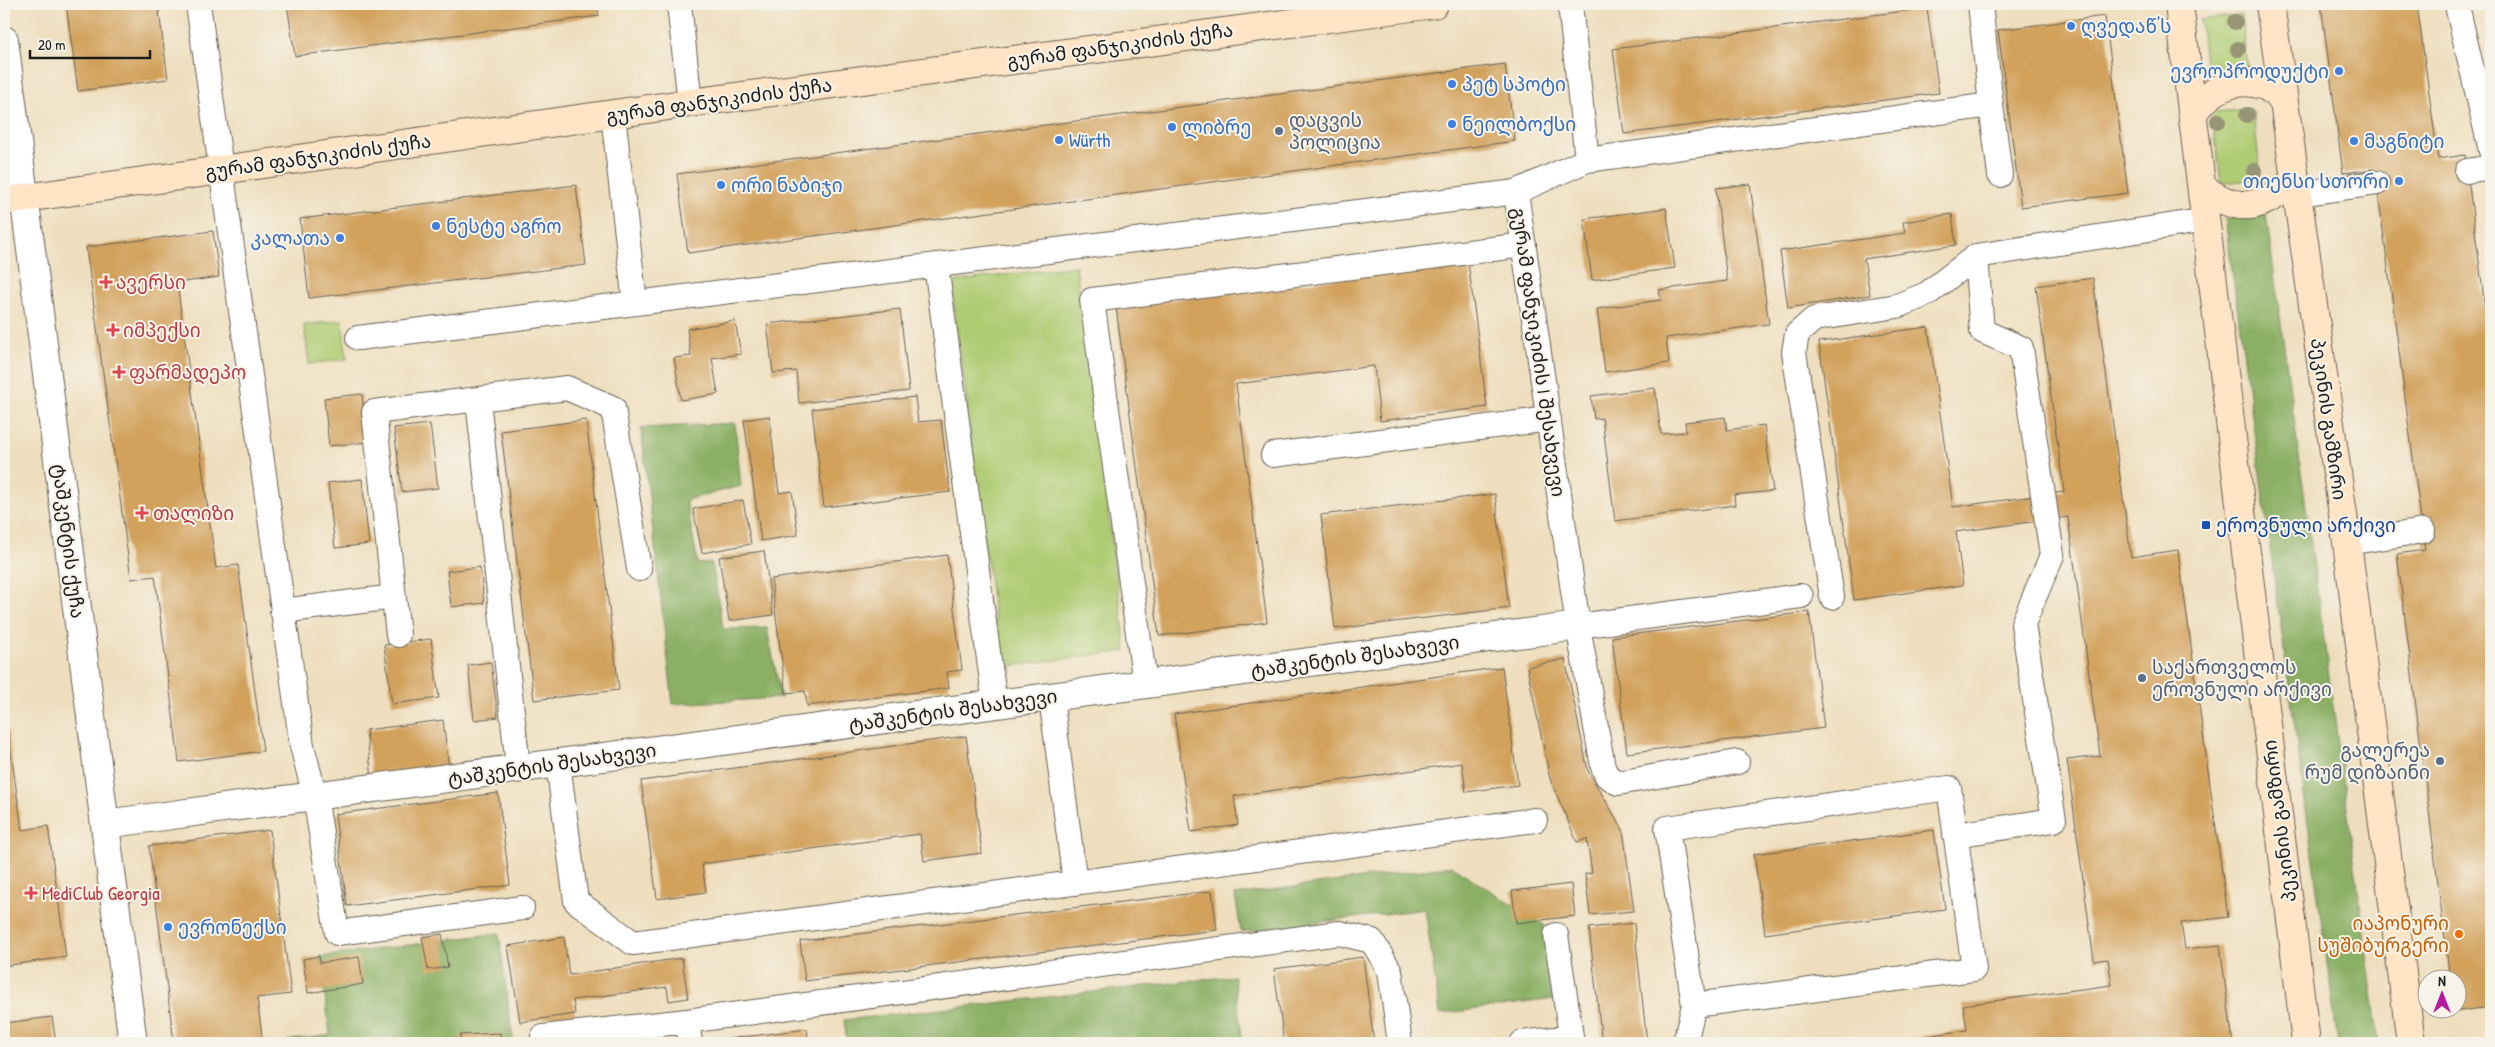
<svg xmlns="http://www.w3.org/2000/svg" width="2495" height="1047" font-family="'Patrick Hand','Noto Sans Georgian',sans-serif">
	<rect width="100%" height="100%" fill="#f7f3e8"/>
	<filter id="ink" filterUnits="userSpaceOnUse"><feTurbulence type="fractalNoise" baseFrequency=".02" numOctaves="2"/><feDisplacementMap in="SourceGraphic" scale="10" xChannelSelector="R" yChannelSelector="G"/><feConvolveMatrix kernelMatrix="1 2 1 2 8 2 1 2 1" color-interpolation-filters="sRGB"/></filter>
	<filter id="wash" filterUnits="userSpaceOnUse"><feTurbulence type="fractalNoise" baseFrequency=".0096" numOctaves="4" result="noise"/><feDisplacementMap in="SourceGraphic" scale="20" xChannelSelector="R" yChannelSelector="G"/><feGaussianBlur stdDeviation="1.12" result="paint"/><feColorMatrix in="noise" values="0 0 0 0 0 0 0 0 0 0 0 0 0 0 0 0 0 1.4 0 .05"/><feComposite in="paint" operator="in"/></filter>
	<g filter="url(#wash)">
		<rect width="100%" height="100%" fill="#eedebd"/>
		<path fill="#afcc73" stroke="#667448" d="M2241,15L2247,67L2206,72L2200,20Z
			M2250,109L2253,111L2261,177L2259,179L2224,183L2221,181L2212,115L2215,112Z
			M1076,266L1126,651L1001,667L951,282Z
			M342,320L347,359L309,364L304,325Z"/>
		<path fill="#8bb065" stroke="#546640" d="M2266,214L2379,1043H2338L2225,219Z
			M735,423L741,486L686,500L698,564L712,563L723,629L767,628L781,698L673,704L641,428Z
			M1452,866L1552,930L1561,998L1440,1014L1425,909L1241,932L1235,895Z
			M499,933L513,1041L496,1043H287L286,1041L330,1035L320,957Z
			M1234,976L1243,1043H847L844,1020Z"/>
		<g id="blocks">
			<path fill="#d2a15c" d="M66,4H158L168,79L78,91Z
				M287,4H597L599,16L295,56Z
				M2321,4H2417L2438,159L2465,155L2491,353V1007L2458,1011V980H2450L2397,554L2425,550L2375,169L2343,173Z
				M1927,8L1939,93L1624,134L1613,49Z
				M2105,16L2128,193L2021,207L1998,30Z
				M1505,64L1515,141L688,253L677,174Z
				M1750,184L1769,324L1666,338L1669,363L1605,372L1597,309L1661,300L1659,290L1727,281L1716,188Z
				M576,185L586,265L309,298L300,219Z
				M1666,208L1675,268L1592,280L1584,219Z
				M1952,214L1956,245L1864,259L1870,295L1788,308L1780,251L1905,233L1903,222Z
				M213,231L219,277L177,283L216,568L238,565L263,751L179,762L155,576L131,579L86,247Z
				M1468,262L1487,407L1380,421L1374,366L1236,384L1267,622L1159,636L1116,307Z
				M2093,278L2131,557L2178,550L2228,917L2181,923L2185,949L2220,945L2233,1043H1878L1967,1030L1963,1005L2112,985L2108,959L2094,961L2067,760L2100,756L2068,517L1956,532L1963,585L1854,600L1819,342L1928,327L1953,507L2064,492L2036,286Z
				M900,309L909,391L799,403L796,371L773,373L767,324Z
				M735,321L741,354L712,358L718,394L681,400L674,358L691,356L687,329Z
				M1655,388L1661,434L1686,432L1685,422L1725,417L1727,430L1764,425L1773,491L1734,495L1735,505L1615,521L1602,418L1594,419L1591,396Z
				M362,394L367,442L329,446L324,398Z
				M915,397L918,422L941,420L950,492L824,507L812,409Z
				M769,416L779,493L792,491L798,535L761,541L744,420Z
				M586,420L619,690L534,700L501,431Z
				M430,424L438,488L402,492L394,428Z
				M4,458L7,477L4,478Z
				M362,479L369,544L335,548L328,483Z
				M1495,494L1509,608L1335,629L1321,515Z
				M743,500L751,544L702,553L693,509Z
				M764,551L773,615L729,621L719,557Z
				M947,555L962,670L947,672L949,688L807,706L805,691L786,693L771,579Z
				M480,567L484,603L451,607L447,571Z
				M1809,612L1824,728L1627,753L1612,637Z
				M431,639L439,698L392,704L384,645Z
				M1565,659L1588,771L1623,830L1634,911L1590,915L1585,874L1592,873L1587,839L1577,842L1550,779L1527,667Z
				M491,662L498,717L474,720L468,665Z
				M1502,667L1518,785L1466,792L1462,763L1234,796L1238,825L1191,832L1174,714Z
				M4,703L22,830L48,826L66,957L4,966Z
				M443,720L449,768L372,778L366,730Z
				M966,736L982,853L924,861L920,834L702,864L706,892L657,899L641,781Z
				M498,793L510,885L347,906L335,814Z
				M270,830L291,994L257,998L263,1043H174L149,846Z
				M1934,830L1945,909L1765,934L1754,854Z
				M1571,884L1575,916L1516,923L1512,891Z
				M1212,891L1217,930L805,981L800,941Z
				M1634,923L1647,1043H1602L1589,928Z
				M442,934L448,967L428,970L422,937Z
				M564,937L569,975L682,958L688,998L669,1001L667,987L573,1000L575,1014L520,1022L508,946Z
				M319,956L320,963L359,957L363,984L308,993L303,959Z
				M1363,957L1374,1043H1284L1274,969Z
				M52,1017L56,1043H4V1023Z
				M807,1029L809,1043H728V1039Z
				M500,1033V1043H461L460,1035Z"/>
		</g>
	</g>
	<g filter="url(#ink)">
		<use href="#blocks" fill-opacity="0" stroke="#666054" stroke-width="1"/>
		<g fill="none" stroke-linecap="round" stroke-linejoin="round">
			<defs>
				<path id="service" d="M198,4L302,746L315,796L337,933L522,908
					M679,4L690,103
					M1570,4L1587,160L1516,192L1578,626L1603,767L1607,776L1618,783L1737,762
					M1980,4L1991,105
					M2458,10L2491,151
					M613,115L635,303
					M1587,160L1991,105L2000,175
					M2467,171L2491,167
					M2297,194L2377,183
					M936,265L995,704
					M358,338L1516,192
					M478,400L518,767
					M1273,455L1549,419
					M2347,543L2423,531
					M1832,597L1794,352L1797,334L1814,319L1897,306L1927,294L1976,256
					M282,611L394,597
					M1578,626L1801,596
					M398,635L374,412L567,388L613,408L639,569
					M1145,684L1092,300L1524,245
					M1051,697L1075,883
					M558,763L576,901L633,943L1535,820
					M1955,835L2054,820L2023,624L2052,555L2021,348L1982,331L1976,256L2207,220
					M1556,935L1572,1043
					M544,1043L543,1037L687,1021
					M690,1043L687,1021L1339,933L1372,941L1390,971L1400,1043
					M1522,1043L1571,1037
					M1685,1043L1694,1005L1667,828L1949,788L1974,969L1694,1005"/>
				<path id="minor" d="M4,40L133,1043
					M105,824L1578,626"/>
				<path id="secondary" d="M2179,4L2306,1043
					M2270,4L2347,543L2411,1043
					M2193,112C2212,89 2235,75 2265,86C2272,89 2278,97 2283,101
					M2203,188C2239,215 2262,209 2295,180
					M4,201L690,103L1434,4"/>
			</defs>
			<use href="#service" stroke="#666054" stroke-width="26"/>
			<use href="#minor" stroke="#666054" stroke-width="30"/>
			<use href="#secondary" stroke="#666054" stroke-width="30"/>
			<use href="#service" stroke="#fff" stroke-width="24"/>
			<use href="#minor" stroke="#fff" stroke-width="28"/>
			<use href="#secondary" stroke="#ffe4c6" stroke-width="28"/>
		</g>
		<g fill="#979575">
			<circle cx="2235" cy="22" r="8"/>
			<circle cx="2238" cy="49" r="8"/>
			<circle cx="2247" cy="115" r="8"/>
			<circle cx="2218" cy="121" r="8"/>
			<circle cx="2254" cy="171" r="8"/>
		</g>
	</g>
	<g fill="#3f7fe0" stroke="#f7f3e8" stroke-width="2">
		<circle cx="2071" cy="26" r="5"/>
		<circle cx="2339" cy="71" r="5"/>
		<circle cx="1452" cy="84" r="5"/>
		<circle cx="1452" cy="124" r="5"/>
		<circle cx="1172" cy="127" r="5"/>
		<circle cx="1059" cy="140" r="5"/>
		<circle cx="2354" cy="141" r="5"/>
		<circle cx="2399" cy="181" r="5"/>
		<circle cx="721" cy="185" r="5"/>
		<circle cx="436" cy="226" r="5"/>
		<circle cx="340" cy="238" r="5"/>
		<circle cx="168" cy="927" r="5"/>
	</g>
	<g fill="#5c6f8a" stroke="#f7f3e8" stroke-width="2">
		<circle cx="1279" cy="131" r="5"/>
		<circle cx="2142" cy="678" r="5"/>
		<circle cx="2440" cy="761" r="5"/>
	</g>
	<g fill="#e0444e" stroke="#f7f3e8" stroke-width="2">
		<path d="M103.5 274.5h5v5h5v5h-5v5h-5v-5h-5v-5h5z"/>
		<path d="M110.5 322.5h5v5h5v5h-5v5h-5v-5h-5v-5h5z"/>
		<path d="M116.5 364.5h5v5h5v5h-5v5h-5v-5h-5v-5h5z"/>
		<path d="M139.5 505.5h5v5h5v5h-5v5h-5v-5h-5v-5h5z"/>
		<path d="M28.5 885.5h5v5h5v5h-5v5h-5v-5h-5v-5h5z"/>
	</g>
	<rect fill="#1a4fb4" stroke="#f7f3e8" stroke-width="2" x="2201" y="520" width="10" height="10" rx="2.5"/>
	<circle fill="#e8710a" stroke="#f7f3e8" stroke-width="2" cx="2459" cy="934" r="5"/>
	<g text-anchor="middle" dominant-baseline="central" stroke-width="4" stroke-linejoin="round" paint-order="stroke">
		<g font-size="19" fill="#366cbe" stroke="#f7f3e8" text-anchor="start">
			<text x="2081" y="26">ღვედაწ'ს</text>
			<text x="2329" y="71" text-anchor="end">ევროპროდუქტი</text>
			<text x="1462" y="84">პეტ სპოტი</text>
			<text x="1462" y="124">ნეილბოქსი</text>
			<text x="1182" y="127">ლიბრე</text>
			<text x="1069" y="140">Würth</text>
			<text x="2364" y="141">მაგნიტი</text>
			<text x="2389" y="181" text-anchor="end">თიენსი სთორი</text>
			<text x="731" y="185">ორი ნაბიჯი</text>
			<text x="446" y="226">ნესტე აგრო</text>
			<text x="330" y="238" text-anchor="end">კალათა</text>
			<text x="178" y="927">ევრონექსი</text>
		</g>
		<g font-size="19" fill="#1c1c1c" stroke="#f7f3e8">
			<text transform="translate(1120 45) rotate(-8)">გურამ ფანჯიკიძის ქუჩა</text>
			<text transform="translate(719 100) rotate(-8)">გურამ ფანჯიკიძის ქუჩა</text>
			<text transform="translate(318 156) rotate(-8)">გურამ ფანჯიკიძის ქუჩა</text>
			<text transform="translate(1539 352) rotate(82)">გურამ ფანჯიკიძის I შესახვევი</text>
			<text transform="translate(2329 419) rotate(82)">პეკინის გამზირი</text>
			<text transform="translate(69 541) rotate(83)">ტაშკენტის ქუჩა</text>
			<text transform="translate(1355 656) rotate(-8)">ტაშკენტის შესახვევი</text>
			<text transform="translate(953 710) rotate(-8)">ტაშკენტის შესახვევი</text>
			<text transform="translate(552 764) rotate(-8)">ტაშკენტის შესახვევი</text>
			<text transform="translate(2279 821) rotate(-97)">პეკინის გამზირი</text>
		</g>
		<g font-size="19" fill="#4e5e75" stroke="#f7f3e8" text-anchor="start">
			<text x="1289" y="120">დაცვის<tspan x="1289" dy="22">პოლიცია</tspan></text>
			<text x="2152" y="667">საქართველოს<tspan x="2152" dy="22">ეროვნული არქივი</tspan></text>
			<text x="2430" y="750" text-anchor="end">გალერეა<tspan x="2430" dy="22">რუმ დიზაინი</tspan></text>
		</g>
		<g font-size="19" fill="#be3a42" stroke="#f7f3e8" text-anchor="start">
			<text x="116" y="282">ავერსი</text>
			<text x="123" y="330">იმპექსი</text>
			<text x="129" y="372">ფარმადეპო</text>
			<text x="153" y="513">თალიზი</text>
			<text x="42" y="893">MediClub Georgia</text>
		</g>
		<g font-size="19" fill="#164399" stroke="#f7f3e8" text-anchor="start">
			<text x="2216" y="525">ეროვნული არქივი</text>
		</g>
		<g font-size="19" fill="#c56008" stroke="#f7f3e8" text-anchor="end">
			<text x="2449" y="923">იაპონური<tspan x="2449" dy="22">სუშიბურგერი</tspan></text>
		</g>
	</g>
	<rect width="2495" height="1047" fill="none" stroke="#f7f3e8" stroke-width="20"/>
	<g transform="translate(2442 994)"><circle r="24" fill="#f7f3e8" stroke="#9f9d96"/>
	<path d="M0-4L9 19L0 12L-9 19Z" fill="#b5179e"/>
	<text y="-8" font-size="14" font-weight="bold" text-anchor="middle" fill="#1c1c1c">N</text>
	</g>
	<path d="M30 50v8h120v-8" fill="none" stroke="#1c1c1c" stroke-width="2.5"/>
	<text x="38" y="50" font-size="15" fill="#1c1c1c" stroke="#f7f3e8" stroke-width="4" paint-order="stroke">20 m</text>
</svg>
